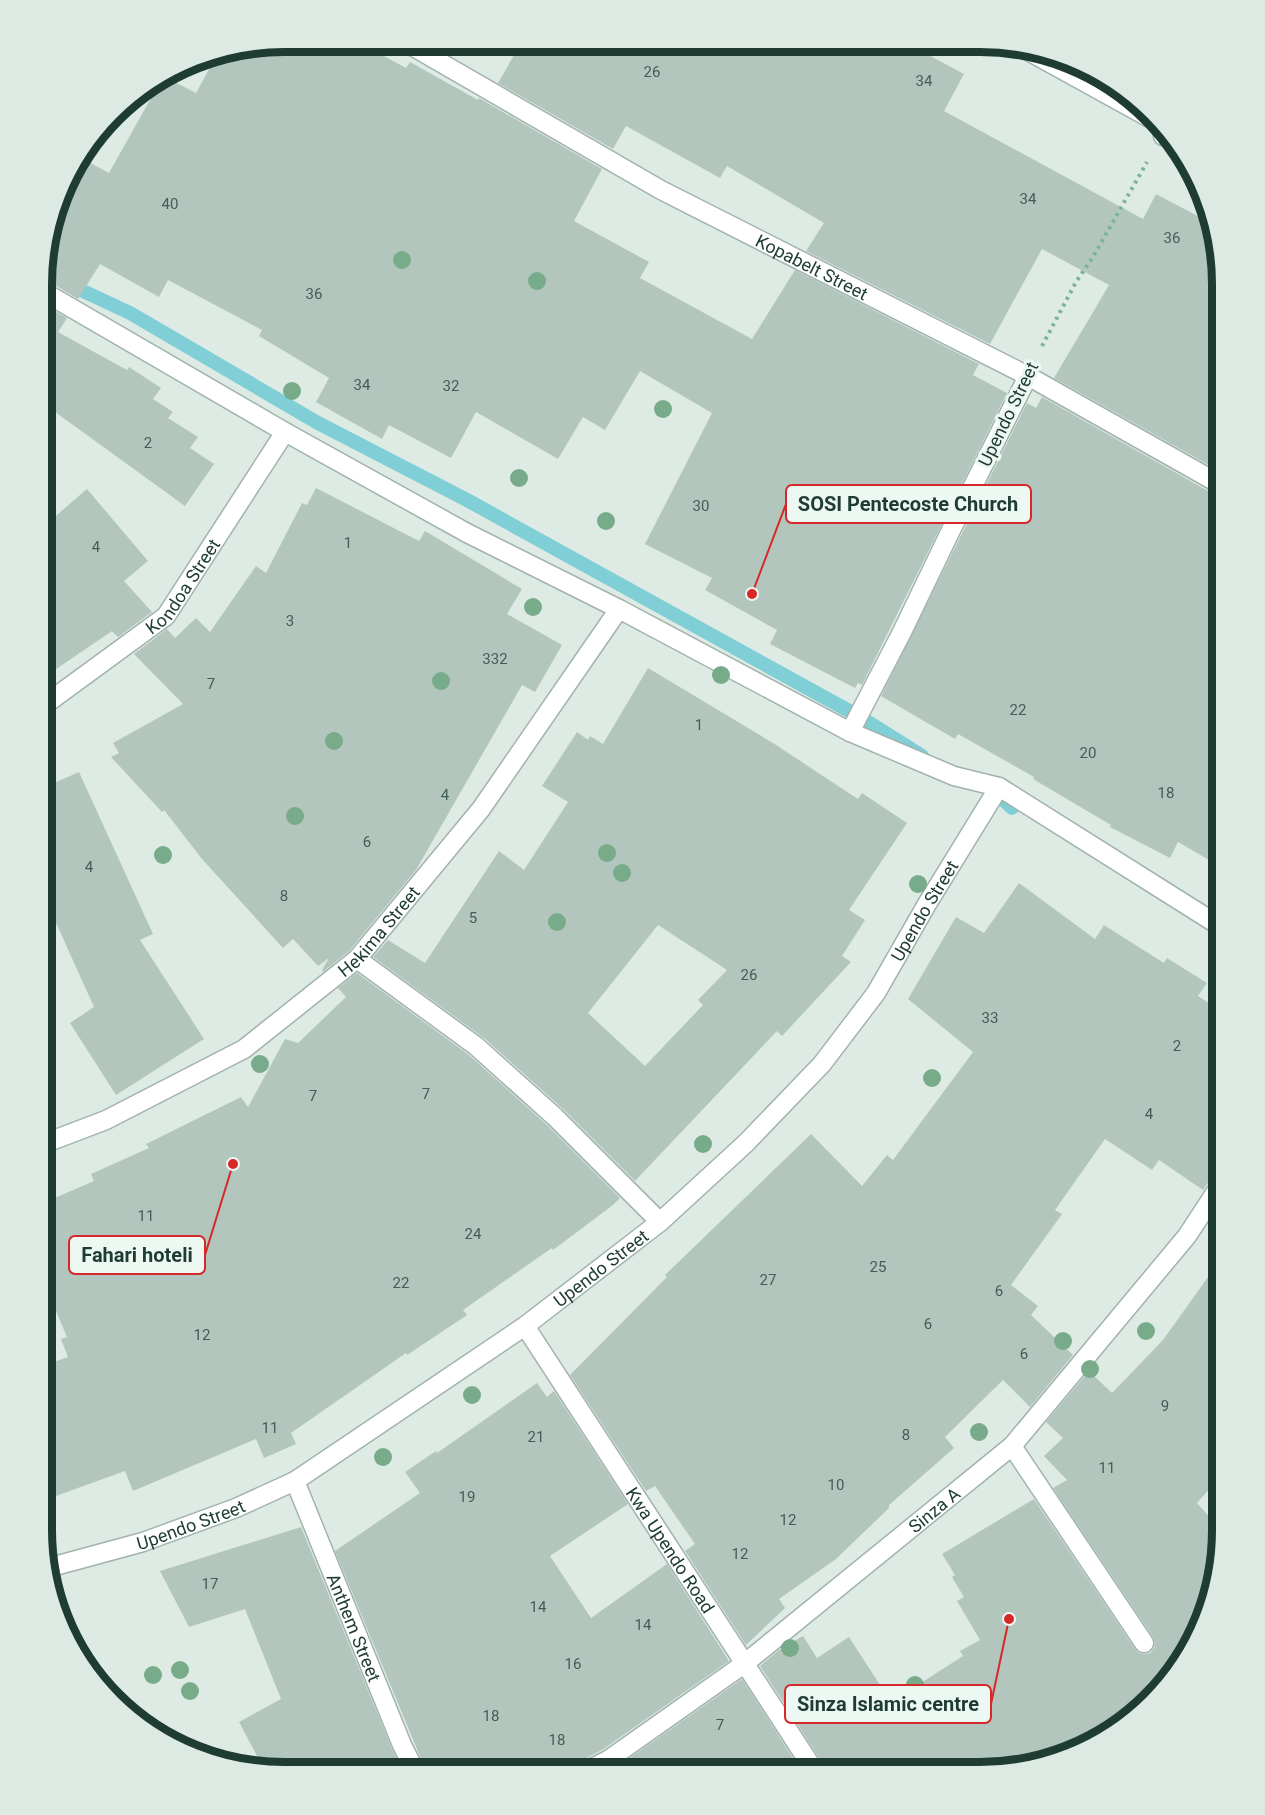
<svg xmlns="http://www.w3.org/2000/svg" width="1265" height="1815" font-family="Roboto,sans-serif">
	<rect width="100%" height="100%" fill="#deebe4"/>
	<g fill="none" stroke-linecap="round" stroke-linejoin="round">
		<path stroke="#80ced6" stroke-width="14" d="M68,284L130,313L318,423L467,500L860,717L922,756
			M993,790L1012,808"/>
	</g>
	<path fill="#b3c6bd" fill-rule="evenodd" d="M285,42H358L406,68L410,62L478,100L479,98L602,169L574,221L649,262L640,278L752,339L795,270L979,364L973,375L1007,393L862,685L858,683L855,688L770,644L777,630L705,590L712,578L645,544L712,413L640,371L605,430L583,417L558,459L476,412L451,458L389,425L382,439L316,402L329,378L259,336L262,330L168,280L159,297L100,264L78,299L50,282L44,281V253L63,195L83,159L109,173L160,82L167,78L196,93L218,53Z
		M521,43L908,44L964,74L944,111L1143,219L1156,194L1209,222L1223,284V473L1054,378L1109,285L1042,249L990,344L806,251L824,223L727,166L720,178L626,126L613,149L498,83Z
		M44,305L67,318L58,332L127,370L129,367L161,388L153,399L173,412L168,418L198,437L190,448L214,464L185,506L44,404Z
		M1042,397L1217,496L1223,497V868L1178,842L1170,858L1110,827L1111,825L1033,779L1034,777L958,734L955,739L881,696L1027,403L1036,408Z
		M316,488L419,541L425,531L522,589L507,614L562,645L535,692L522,685L416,870L349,951L323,972L322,970L329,958L318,966L293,939L283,948L202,859L164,810L162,812L111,757L119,753L113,743L183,704L134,654L167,629L175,638L196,618L210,632L256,566L266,573L302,503L307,505Z
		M87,489L148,561L124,581L152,612L118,637L112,631L43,678L44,526Z
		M648,668L773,743L858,799L862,793L907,823L849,910L865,920L842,956L851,962L782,1036L777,1031L635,1181L563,1109L484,1038L373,957L388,940L425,963L499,851L524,870L568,802L542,786L577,732L588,740L590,736L603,744ZM658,925L727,970L698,1000L703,1005L645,1066L588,1013Z
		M79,772L153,934L140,940L204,1039L116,1095L70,1023L94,1007L43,894V788Z
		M1019,883L1095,939L1104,925L1164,963L1167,958L1207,983L1198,996L1223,1012V1170L1214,1174L1203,1190L1159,1160L1152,1170L1105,1139L1055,1210L1062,1214L1011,1285L1038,1306L1031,1315L1073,1355L1030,1407L1003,1380L945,1437L954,1448L889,1505V1508L836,1559L779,1599L785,1608L746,1645L685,1551L695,1544L655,1486L646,1491L570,1375L667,1277L665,1275L811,1134L862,1186L887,1155L893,1160L973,1052L908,999L956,917L984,933Z
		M357,973L469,1055L547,1125L620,1198L613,1205L553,1250L552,1248L463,1310L467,1315L407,1355L406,1353L291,1433L296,1444L264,1458L256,1439L133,1491L125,1471L42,1501V1366L68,1357L61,1339L67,1337L42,1278L43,1203L94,1181L91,1174L149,1148L146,1144L241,1097L248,1107L285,1039L298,1043L346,997L338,988Z
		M1223,1256L1222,1475L1197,1503L1222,1531V1547L1210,1609L1182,1666L1140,1713L1087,1748L981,1773H827L825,1767L760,1666L779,1650L803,1636L817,1658L849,1637L891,1702L963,1656L960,1651L980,1640L957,1601L964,1597L952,1577L955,1575L942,1554L1034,1499L1135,1649L1139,1653L1144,1654L1150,1653L1154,1648L1155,1643L1153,1637L1053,1488L1067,1480L1044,1456L1063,1438L1046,1422L1089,1371L1112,1393L1163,1340Z
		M537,1383L547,1397L554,1391L628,1504L550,1556L591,1618L667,1564L729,1661L602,1750L578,1762L574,1766L573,1772L426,1771L335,1551L420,1493L405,1472L436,1451L437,1453Z
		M301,1527L392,1749L403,1771H265L239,1722L281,1699L245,1609L189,1627L160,1571Z
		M742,1679L802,1772H609L614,1769Z"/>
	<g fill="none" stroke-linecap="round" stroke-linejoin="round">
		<defs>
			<path id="lane" d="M357,959L476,1046L555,1117L660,1222
				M1012,1446L1144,1643"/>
			<g id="street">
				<path id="s1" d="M405,42L661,190L1028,376L1223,486"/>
				<path d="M1019,46L1148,117"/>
				<path d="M1163,136V135"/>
				<path d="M44,292L285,432L467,533L619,609L850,732L954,776L999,787L1223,928"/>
				<path id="s2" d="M43,706L166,616L285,432"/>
				<path d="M850,732L902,632L952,528L1028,376"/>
				<path id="s3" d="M43,1144L106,1120L244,1049L357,959L481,809L619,609"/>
				<path id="s4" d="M525,1326L816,1773"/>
				<path id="s5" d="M295,1481L402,1745L415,1771"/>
				<path id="s6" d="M51,1567L143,1542L236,1508L295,1481L525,1326L660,1222L746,1143L822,1064L876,993L927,904L999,787"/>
				<path id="s7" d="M584,1772L608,1760L744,1664L1012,1446L1187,1236L1223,1181"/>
			</g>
		</defs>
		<use href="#lane" stroke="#a1b3ab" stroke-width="21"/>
		<use href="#street" stroke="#a1b3ab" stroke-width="21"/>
		<path stroke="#7bb29d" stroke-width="4" stroke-dasharray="3 4.5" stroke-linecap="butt" d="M1042,346L1076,282L1093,257L1147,162"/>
		<use href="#lane" stroke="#fff" stroke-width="18"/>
		<use href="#street" stroke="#fff" stroke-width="18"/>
	</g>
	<g fill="#78ab89">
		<circle cx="402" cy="260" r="9"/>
		<circle cx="537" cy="281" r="9"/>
		<circle cx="292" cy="391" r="9"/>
		<circle cx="663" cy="409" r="9"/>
		<circle cx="519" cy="478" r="9"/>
		<circle cx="606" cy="521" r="9"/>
		<circle cx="533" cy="607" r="9"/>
		<circle cx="721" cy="675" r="9"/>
		<circle cx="441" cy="681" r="9"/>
		<circle cx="334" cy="741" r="9"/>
		<circle cx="295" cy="816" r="9"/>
		<circle cx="607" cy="853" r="9"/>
		<circle cx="163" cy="855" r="9"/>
		<circle cx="622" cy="873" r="9"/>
		<circle cx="918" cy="884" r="9"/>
		<circle cx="557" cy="922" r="9"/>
		<circle cx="260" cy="1064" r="9"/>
		<circle cx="932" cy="1078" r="9"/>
		<circle cx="703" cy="1144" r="9"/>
		<circle cx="1146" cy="1331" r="9"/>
		<circle cx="1063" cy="1341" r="9"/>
		<circle cx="1090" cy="1369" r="9"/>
		<circle cx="472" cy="1395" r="9"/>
		<circle cx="979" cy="1432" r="9"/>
		<circle cx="383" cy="1457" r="9"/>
		<circle cx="790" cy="1648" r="9"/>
		<circle cx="180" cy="1670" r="9"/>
		<circle cx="153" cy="1675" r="9"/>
		<circle cx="915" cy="1685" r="9"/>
		<circle cx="190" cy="1691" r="9"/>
	</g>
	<g text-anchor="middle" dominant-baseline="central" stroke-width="6" stroke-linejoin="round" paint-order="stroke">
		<g font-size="15" fill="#435e55">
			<text x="652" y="72">26</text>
			<text x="924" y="81">34</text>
			<text x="1028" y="199">34</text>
			<text x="170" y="204">40</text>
			<text x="1172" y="238">36</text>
			<text x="314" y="294">36</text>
			<text x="362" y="385">34</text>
			<text x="451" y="386">32</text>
			<text x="148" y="443">2</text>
			<text x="701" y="506">30</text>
			<text x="348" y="543">1</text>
			<text x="96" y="547">4</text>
			<text x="290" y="621">3</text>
			<text x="495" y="659">332</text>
			<text x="211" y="684">7</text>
			<text x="1018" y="710">22</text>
			<text x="699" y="725">1</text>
			<text x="1088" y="753">20</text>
			<text x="1166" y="793">18</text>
			<text x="445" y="795">4</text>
			<text x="367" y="842">6</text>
			<text x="89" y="867">4</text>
			<text x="284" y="896">8</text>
			<text x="473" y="918">5</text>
			<text x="749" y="975">26</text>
			<text x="990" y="1018">33</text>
			<text x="1177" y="1046">2</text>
			<text x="426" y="1094">7</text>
			<text x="313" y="1096">7</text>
			<text x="1149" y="1114">4</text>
			<text x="146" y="1216">11</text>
			<text x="473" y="1234">24</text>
			<text x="878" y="1267">25</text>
			<text x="768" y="1280">27</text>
			<text x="401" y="1283">22</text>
			<text x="999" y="1291">6</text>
			<text x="928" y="1324">6</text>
			<text x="202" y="1335">12</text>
			<text x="1024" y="1354">6</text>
			<text x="1165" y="1406">9</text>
			<text x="270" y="1428">11</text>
			<text x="906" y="1435">8</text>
			<text x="536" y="1437">21</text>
			<text x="1107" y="1468">11</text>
			<text x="836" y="1485">10</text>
			<text x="467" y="1497">19</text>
			<text x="788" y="1520">12</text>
			<text x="740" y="1554">12</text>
			<text x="210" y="1584">17</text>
			<text x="538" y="1607">14</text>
			<text x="643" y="1625">14</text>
			<text x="573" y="1664">16</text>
			<text x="491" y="1716">18</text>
			<text x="720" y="1725">7</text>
			<text x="557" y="1740">18</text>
		</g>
		<g font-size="18" fill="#1e3c32" stroke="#eef8f2">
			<text stroke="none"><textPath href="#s1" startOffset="465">Kopabelt Street</textPath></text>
			<text transform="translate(1008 414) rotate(-64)">Upendo Street</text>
			<text stroke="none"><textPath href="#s2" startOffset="186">Kondoa Street</textPath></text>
			<text stroke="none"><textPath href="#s6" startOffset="1118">Upendo Street</textPath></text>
			<text stroke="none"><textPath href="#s3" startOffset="402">Hekima Street</textPath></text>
			<text stroke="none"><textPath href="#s6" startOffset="632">Upendo Street</textPath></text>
			<text stroke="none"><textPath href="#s7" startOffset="438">Sinza A</textPath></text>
			<text stroke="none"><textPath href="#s6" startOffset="146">Upendo Street</textPath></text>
			<text stroke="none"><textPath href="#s4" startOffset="267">Kwa Upendo Road</textPath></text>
			<text stroke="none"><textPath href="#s5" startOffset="158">Anthem Street</textPath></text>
		</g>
	</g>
	<path d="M0 0H1265V1815H0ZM284 52H980A232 232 0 0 1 1212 284V1530A232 232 0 0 1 980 1762H284A232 232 0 0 1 52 1530V284A232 232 0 0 1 284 52Z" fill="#dde9e3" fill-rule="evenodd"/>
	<path fill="none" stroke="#1e3c32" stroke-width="8" d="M284 52H980A232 232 0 0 1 1212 284V1530A232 232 0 0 1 980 1762H284A232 232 0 0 1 52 1530V284A232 232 0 0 1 284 52Z"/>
	<path fill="none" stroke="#d62828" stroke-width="2" d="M752 594L786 504M233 1164L205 1255M1009 1619L991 1704"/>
	<g fill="#d62828" stroke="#eef8f2" stroke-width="2">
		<circle cx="752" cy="594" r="6"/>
		<circle cx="233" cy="1164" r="6"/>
		<circle cx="1009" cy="1619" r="6"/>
	</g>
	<g fill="#eef8f2" stroke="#d62828" stroke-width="2">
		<rect x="786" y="485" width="245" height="38" rx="6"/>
		<rect x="69" y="1236" width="136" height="38" rx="6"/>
		<rect x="785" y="1685" width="206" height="38" rx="6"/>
	</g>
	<g font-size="20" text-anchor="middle" font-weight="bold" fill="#1e3c32">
		<text x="908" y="511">SOSI Pentecoste Church</text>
		<text x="137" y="1262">Fahari hoteli</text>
		<text x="888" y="1711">Sinza Islamic centre</text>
	</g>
</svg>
